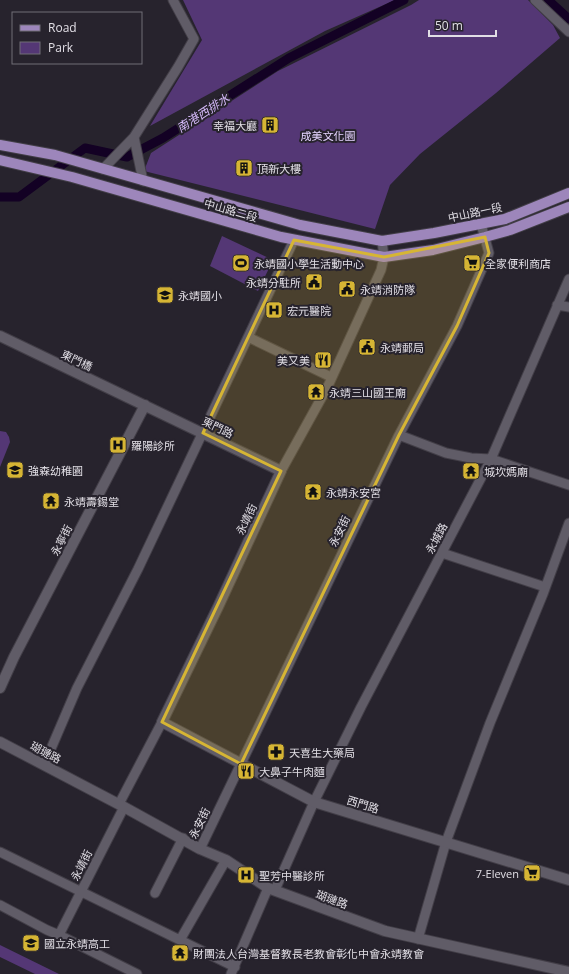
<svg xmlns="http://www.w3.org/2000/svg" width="569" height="974" font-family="'Open Sans','Noto Sans TC',sans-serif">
	<rect width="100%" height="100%" fill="#27232d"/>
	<path fill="#543775" d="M183,0H395L325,31L150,126L202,40Z
		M419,0H528L553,25L560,38L496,93L420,154L390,185L375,229L144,171L151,153L278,71L411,5Z
		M222,236L273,260L258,291L210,266Z
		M0,431L6,432L9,437L10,442L0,467Z
		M0,945L59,974H35L0,957Z"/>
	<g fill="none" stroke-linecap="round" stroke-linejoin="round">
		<path stroke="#130124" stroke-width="9" d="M548,0L569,19
			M0,197H19L85,148L127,157L163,138L289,58L404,0"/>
		<defs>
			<path id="minor" d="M535,0L569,32
				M134,137L143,181
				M103,169L134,137L178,67L194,39L173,0
				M557,305L569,307
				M248,337L331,377
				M399,435L446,453L471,458L491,459L569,485
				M281,471L328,386L381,270L384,257L382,241
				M442,553L545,587
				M44,765L77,688L138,569L294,240
				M119,804L162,722
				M200,849L399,435L457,326L489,253L481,224
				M0,852L235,967
				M275,890L314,802L361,707L491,459L569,279
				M155,893L183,838
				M0,905L47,930L59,935L137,974
				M59,935L124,807
				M418,939L446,842L490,723L543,594L569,523
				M180,940L226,860
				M231,974L268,888"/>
			<path id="tertiary" d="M0,336L281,471L218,607L162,722L314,802L569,880
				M0,688L14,657L145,405
				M0,742L124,807L200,849L226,860L268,888L385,931L569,972"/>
			<path id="primary" d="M0,145L55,155L300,225L382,241L434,233L505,219L569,193
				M0,160L72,177L281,237L384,257L433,250L485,237L510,230L569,207"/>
		</defs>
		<use href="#minor" stroke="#423e47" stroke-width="11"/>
		<use href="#tertiary" stroke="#423e47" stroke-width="12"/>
		<use href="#primary" stroke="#423e47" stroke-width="12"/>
		<use href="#minor" stroke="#605c67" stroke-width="9"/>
		<use href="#tertiary" stroke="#605c67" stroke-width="10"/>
		<use href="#primary" stroke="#9d86bb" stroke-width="10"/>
	</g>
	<path fill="#d6b534" fill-opacity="0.2" stroke="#d6b534" stroke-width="3" stroke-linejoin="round" d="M485,237L489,253L457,326L399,435L241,764L162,722L281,471L203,433L294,240L384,257Z"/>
	<defs>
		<symbol id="building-square" viewBox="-11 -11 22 22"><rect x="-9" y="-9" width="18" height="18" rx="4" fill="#d6b534" stroke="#27232d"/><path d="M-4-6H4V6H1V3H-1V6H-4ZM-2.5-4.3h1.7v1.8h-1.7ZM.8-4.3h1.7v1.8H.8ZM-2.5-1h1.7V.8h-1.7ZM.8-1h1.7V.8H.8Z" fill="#111"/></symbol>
		<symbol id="stadium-square" viewBox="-11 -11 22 22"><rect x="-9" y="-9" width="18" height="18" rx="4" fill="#d6b534" stroke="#27232d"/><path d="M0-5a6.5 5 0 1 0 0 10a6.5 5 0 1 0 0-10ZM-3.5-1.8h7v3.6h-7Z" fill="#111"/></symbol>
		<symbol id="supermarket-square" viewBox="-11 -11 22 22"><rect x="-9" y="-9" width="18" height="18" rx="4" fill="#d6b534" stroke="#27232d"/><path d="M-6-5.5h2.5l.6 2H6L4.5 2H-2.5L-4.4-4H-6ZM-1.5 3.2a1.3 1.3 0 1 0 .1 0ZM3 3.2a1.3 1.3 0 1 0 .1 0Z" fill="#111"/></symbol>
		<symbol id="civic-square" viewBox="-11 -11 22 22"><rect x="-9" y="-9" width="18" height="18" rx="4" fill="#d6b534" stroke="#27232d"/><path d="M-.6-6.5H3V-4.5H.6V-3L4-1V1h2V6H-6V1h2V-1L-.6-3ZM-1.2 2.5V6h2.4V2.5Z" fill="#111"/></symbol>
		<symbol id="school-square" viewBox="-11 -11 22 22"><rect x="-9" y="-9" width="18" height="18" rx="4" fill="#d6b534" stroke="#27232d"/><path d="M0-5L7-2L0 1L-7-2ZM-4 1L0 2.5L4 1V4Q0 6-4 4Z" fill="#111"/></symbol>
		<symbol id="hospital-square" viewBox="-11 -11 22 22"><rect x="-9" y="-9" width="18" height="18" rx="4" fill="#d6b534" stroke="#27232d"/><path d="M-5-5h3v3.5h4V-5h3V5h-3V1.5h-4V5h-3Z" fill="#111"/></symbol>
		<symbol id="restaurant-square" viewBox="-11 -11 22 22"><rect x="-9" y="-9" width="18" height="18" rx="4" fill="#d6b534" stroke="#27232d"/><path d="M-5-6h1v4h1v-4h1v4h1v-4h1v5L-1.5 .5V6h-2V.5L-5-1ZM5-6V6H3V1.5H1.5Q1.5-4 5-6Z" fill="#111"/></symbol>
		<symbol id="temple-square" viewBox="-11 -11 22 22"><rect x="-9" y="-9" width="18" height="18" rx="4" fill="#d6b534" stroke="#27232d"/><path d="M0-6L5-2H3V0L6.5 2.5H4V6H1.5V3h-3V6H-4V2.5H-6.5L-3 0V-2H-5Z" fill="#111"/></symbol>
		<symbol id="pharmacy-square" viewBox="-11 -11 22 22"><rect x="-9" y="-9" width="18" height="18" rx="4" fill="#d6b534" stroke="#27232d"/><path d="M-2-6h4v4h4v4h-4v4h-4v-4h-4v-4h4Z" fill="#111"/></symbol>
	</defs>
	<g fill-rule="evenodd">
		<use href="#building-square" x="260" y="115" width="20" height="20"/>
		<use href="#building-square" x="234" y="158" width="20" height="20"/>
		<use href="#stadium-square" x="231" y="253" width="20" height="20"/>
		<use href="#supermarket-square" x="462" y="253" width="20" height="20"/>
		<use href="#civic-square" x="304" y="272" width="20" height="20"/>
		<use href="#civic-square" x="337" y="279" width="20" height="20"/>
		<use href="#school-square" x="155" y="285" width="20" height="20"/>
		<use href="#hospital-square" x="264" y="300" width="20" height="20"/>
		<use href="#civic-square" x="357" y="337" width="20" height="20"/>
		<use href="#restaurant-square" x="313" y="350" width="20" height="20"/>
		<use href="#temple-square" x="306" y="382" width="20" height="20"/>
		<use href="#hospital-square" x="108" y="435" width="20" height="20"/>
		<use href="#school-square" x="5" y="460" width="20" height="20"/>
		<use href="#temple-square" x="461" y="461" width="20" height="20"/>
		<use href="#temple-square" x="303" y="482" width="20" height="20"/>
		<use href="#temple-square" x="41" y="491" width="20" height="20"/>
		<use href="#pharmacy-square" x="266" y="742" width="20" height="20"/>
		<use href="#restaurant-square" x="236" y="761" width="20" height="20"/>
		<use href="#supermarket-square" x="522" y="863" width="20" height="20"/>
		<use href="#hospital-square" x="236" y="865" width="20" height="20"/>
		<use href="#school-square" x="21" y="933" width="20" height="20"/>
		<use href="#temple-square" x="170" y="943" width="20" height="20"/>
	</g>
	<g text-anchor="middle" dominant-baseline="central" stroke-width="4" stroke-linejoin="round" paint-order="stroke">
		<g font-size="11" fill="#e1dee5" stroke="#27232d" text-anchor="start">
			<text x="257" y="125" text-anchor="end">幸福大廳</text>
			<text x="257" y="168">頂新大樓</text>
			<text x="254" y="263">永靖國小學生活動中心</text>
			<text x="485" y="263">全家便利商店</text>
			<text x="301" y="282" text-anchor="end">永靖分駐所</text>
			<text x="360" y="289">永靖消防隊</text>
			<text x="178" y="295">永靖國小</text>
			<text x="287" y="310">宏元醫院</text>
			<text x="380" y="347">永靖郵局</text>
			<text x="310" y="360" text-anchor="end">美又美</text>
			<text x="329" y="392">永靖三山國王廟</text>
			<text x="131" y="445">羅陽診所</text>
			<text x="28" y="470">強森幼稚園</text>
			<text x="484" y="471">城坎媽廟</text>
			<text x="326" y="492">永靖永安宮</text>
			<text x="64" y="501">永靖壽錫堂</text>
			<text x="289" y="752">天喜生大藥局</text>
			<text x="259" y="771">大鼻子牛肉麵</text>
			<text x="519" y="873" text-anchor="end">7-Eleven</text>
			<text x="259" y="875">聖芳中醫診所</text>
			<text x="44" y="943">國立永靖高工</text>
			<text x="193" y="953">財團法人台灣基督教長老教會彰化中會永靖教會</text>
		</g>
		<g font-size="11" fill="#e5d3ff" stroke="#27232d">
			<text x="328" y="135">成美文化園</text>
		</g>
		<g font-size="11" fill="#e1dee5" stroke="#27232d">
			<text transform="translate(231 210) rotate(16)">中山路二段</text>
			<text transform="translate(475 212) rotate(-12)">中山路一段</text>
			<text transform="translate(77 360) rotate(25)">東門橋</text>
			<text transform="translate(218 427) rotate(26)">東門路</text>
			<text transform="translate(246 519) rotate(-65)">永靖街</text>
			<text transform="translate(339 531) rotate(-64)">永安街</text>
			<text transform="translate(436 538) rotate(-62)">永城路</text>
			<text transform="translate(61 540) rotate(-63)">永寧街</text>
			<text transform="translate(46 752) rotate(28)">瑚璉路</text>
			<text transform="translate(363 804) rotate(17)">西門路</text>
			<text transform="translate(199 823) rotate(-64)">永安街</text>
			<text transform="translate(81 865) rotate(-63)">永靖街</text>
			<text transform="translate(332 899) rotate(20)">瑚璉路</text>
		</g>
		<g font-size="12" font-style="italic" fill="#d4b9f9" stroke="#27232d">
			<text transform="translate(203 113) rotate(-33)">南港西排水</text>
		</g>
	</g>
	<rect x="12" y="12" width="130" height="52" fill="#27232d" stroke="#716e77"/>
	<rect x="20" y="25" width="20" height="6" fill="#9d86bb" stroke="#716e77"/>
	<text x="48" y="32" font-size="12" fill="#e1dee5">Road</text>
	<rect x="20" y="42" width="20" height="12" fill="#543775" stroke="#716e77"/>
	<text x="48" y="52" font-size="12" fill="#e1dee5">Park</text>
	<path d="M429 30v6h67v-6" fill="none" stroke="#e1dee5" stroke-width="2"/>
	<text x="435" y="30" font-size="12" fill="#e1dee5" stroke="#27232d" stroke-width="3" paint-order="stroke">50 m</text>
</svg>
